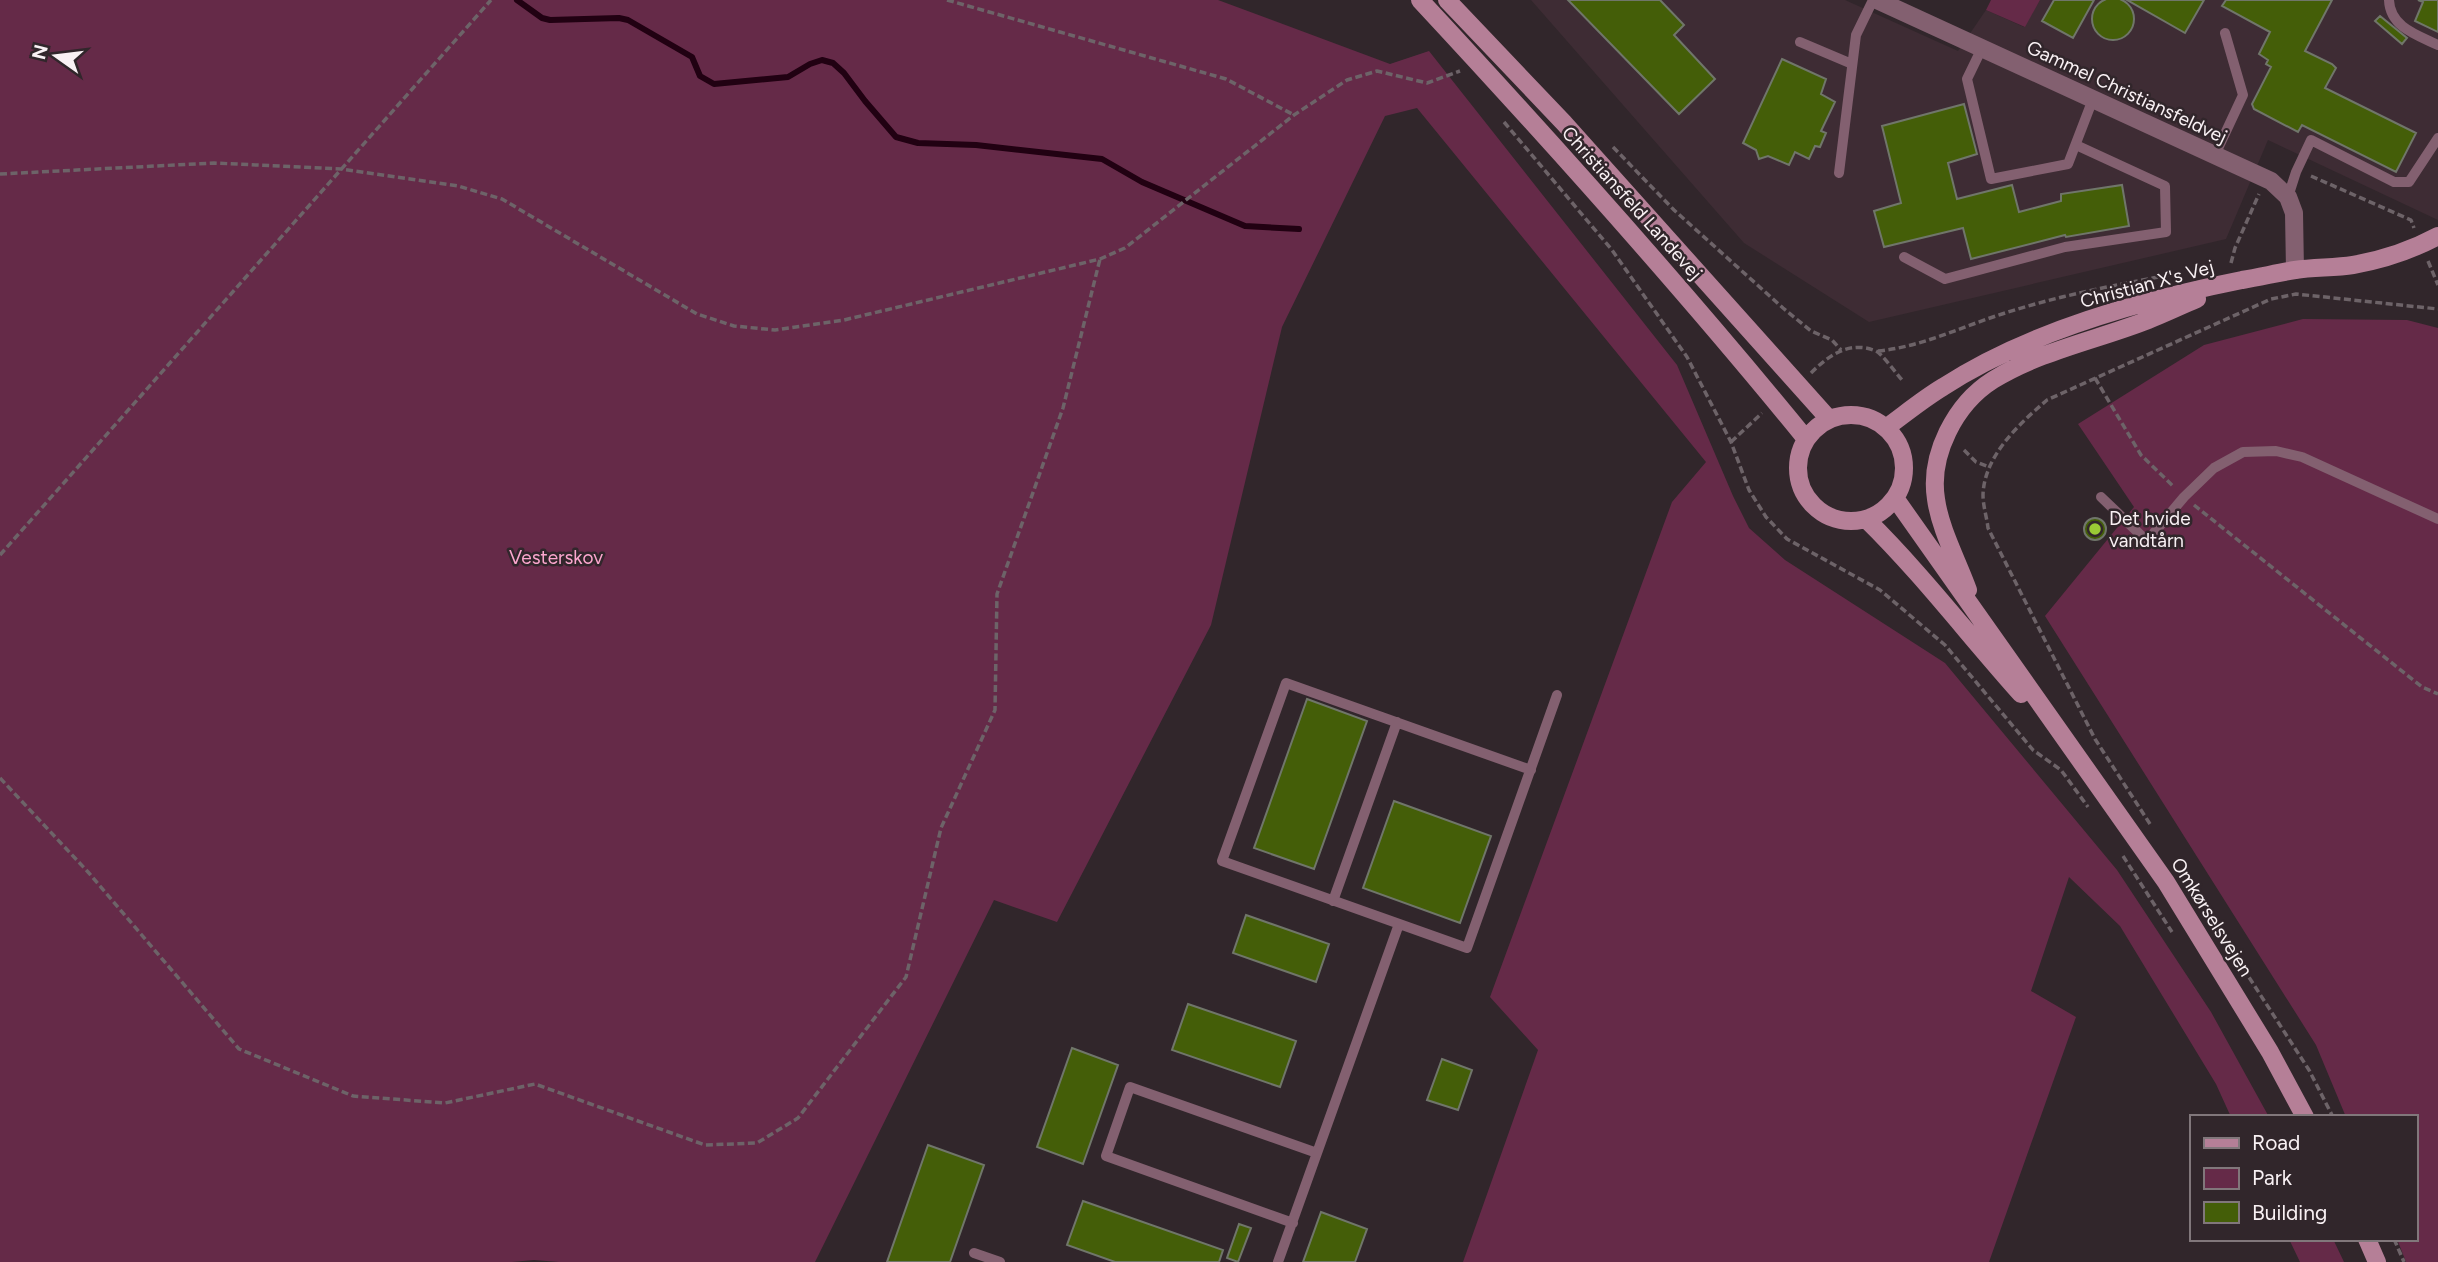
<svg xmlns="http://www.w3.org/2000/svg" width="2438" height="1262" font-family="Figtree,sans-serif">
	<rect width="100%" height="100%" fill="#31262b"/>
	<path fill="#3e2c34" d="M1531,0H1845L1958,51L1986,10L2024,27L2040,0H2438V220L2268,140L2226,239L1869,322L1744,243Z"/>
	<path fill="#652a48" d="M0,0H1218L1390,64L1429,51L1677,365L1733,496L1749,528L1785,560L1945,663L2117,870L2211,1012L2269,1117H2231L2216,1084L2120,926L2069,877L2031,991L2076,1017L1989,1262H1463L1538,1050L1490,997L1672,502L1706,462L1417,108L1385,116L1282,327L1211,625L1057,922L994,900L815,1262H559L534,1260L512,1262H0Z
		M1991,0H2040L2025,27L1986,10Z
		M2303,319L2407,320L2438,328V1262H2406L2397,1239H2415V1117H2346L2316,1045L2045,616L2134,507L2078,424L2204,345Z
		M2289,1239H2333L2344,1262H2300Z"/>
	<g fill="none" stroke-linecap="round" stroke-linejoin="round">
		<path stroke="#210112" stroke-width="6" d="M517,0L542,18L550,20L619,18L628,20L692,57L700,76L714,84L788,77L810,64L822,60L833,63L844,73L865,101L896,137L918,143L976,145L1102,159L1142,182L1245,226L1299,229"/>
	</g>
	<path fill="#445e08" stroke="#70766a" stroke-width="2" d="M2092 19a21 21 0 1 1 42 0a21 21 0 1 1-42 0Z
		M1568,0H1660L1684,25L1674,35L1715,79L1679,114Z
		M2054,0H2094L2073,38L2042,21Z
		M2127,0H2204L2185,33Z
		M2226,0H2332L2305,51L2332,64L2336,68L2325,88L2416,133L2396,172L2302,125L2298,132L2254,109L2252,104L2271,67L2266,64L2268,60L2259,54L2270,32L2222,6Z
		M2418,0H2438V32L2415,21L2423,2Z
		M2380,16L2407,38L2402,44L2375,21Z
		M1782,59L1826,79L1821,94L1835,102L1821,131L1826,133L1820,147L1815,146L1809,159L1795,152L1789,165L1768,156L1759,159L1756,150L1743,143Z
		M1964,104L1977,154L1948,163L1957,199L2012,185L2019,212L2061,201V194L2122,185L2129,226L2066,237L2065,235L1971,259L1963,228L1884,247L1874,211L1901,203L1882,126Z
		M2084 529a11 11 0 1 1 22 0a11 11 0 1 1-22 0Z
		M1307,699L1367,721L1314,869L1254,848Z
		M1394,801L1491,836L1460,923L1363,888Z
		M1246,915L1329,944L1316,982L1233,953Z
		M1188,1004L1296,1041L1280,1087L1172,1050Z
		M1072,1048L1118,1065L1083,1164L1037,1147Z
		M1442,1059L1472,1070L1458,1110L1427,1100Z
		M928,1145L984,1165L950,1262H887Z
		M1083,1201L1223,1250L1219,1262H1115L1067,1245Z
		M1321,1212L1367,1229L1355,1262H1303Z
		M1239,1224L1251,1228L1238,1262L1227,1258Z"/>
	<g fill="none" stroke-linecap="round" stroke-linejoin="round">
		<path stroke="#6d6368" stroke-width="3.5" stroke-dasharray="7 3.5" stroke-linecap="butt" d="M947,0L1226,79L1294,115
			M1504,122L1612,250L1687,357L1731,442L1749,490L1766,517L1787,539L1880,590L1945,645L2033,750L2061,770L2088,807
			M1613,147L1674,210L1783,308L1811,331L1832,340L1841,350
			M0,174L214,163L341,169L458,186L502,199L697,314L734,326L775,330L844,320L1100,259L1125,248L1294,115L1347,80L1377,71L1427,83L1460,71
			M2311,176L2411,220L2414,228
			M2428,261L2438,285
			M2231,263L2235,248L2259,194
			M1878,351C1921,347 1961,327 2002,314C2060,295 2121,284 2180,273
			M1811,373C1828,356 1849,340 1876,351C1882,354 1896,373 1902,380
			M2095,378L2141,455L2173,486
			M1731,442L1762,413
			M1964,450L1976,462L1989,467
			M2194,505L2422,687L2438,694
			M0,555L491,0
			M0,778L88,872L239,1049L353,1096L445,1103L535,1084L705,1145L757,1143L798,1118L906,977L941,828L995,710L997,594L1063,408L1100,259
			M2150,824L2095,739L1988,528C1987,518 1983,506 1983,495C1984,456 2019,424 2047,400L2271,299L2296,294L2438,309
			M2123,856L2172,932
			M2232,951L2309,1070L2333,1117
			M2394,1239L2404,1262"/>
		<path stroke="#836070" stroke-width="10" d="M2389,0C2390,27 2417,35 2438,45
			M1800,42L1852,64
			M1982,48L1967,79L1991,179L2068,164L2093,99
			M2215,155L2243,95L2225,33
			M1839,173L1856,35L1873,0
			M2288,197L2296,172L2311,140L2394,182H2409L2438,138
			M1904,257L1945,279L2065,247L2166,232L2165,186L2076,145
			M2101,497L2147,541L2184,497L2214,468L2243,452L2276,451L2302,457L2438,519
			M1531,770L1286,683L1222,861L1467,948L1557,695
			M1333,901L1397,722
			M1293,1223L1106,1156L1130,1087L1317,1153
			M974,1253L1000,1262
			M1278,1262L1399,924"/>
		<path stroke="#836070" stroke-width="18" d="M1877,0L2271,181L2288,197L2294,213L2295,270"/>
		<path stroke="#b57f97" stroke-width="18" d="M1420,0C1553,143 1683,288 1806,439
			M1447,0L1564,123L1829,419
			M1798 468a53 53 0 1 1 106 0a53 53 0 1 1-106 0Z
			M1887,427C1905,414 1923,399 1943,387C2029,331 2142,300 2242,280C2260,277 2277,273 2295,270C2314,267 2334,268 2353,265C2382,260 2412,250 2438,236
			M1895,498L2166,882L2270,1052L2305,1117
			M1866,519C1922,574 1969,636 2021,694
			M1968,590C1958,562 1940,529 1936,499C1929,455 1955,404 1993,380C2040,351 2097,340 2148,320C2164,314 2180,306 2197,299
			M2367,1239L2377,1262"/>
	</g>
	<circle fill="#9acb35" stroke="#31262b" stroke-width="2.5" cx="2095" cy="529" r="7"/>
	<g text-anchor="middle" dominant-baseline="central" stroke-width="5" stroke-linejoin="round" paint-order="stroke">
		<g font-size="19" fill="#f9f1f4" stroke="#31262b">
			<text transform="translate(2127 92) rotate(25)">Gammel Christiansfeldvej</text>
			<text transform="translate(1632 203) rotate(48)">Christiansfeld Landevej</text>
			<text transform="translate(2147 284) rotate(-15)">Christian X's Vej</text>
			<text transform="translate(2212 917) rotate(58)">Omkørselsvejen</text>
		</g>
		<g font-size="19" fill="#f9f1f4" stroke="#31262b" text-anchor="start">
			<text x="2109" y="518">Det hvide<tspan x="2109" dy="22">vandtårn</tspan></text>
		</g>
		<g font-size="19" fill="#fca6ce" stroke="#31262b">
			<text x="556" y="557">Vesterskov</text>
		</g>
	</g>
	<rect x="2190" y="1115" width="228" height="126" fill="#31262b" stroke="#81777b" stroke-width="2"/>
	<rect x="2204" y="1138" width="35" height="10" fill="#b57f97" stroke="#81777b" stroke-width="2"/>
	<text x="2252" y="1150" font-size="21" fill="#f9f1f4">Road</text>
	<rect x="2204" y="1168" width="35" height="21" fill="#652a48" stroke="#81777b" stroke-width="2"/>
	<text x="2252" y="1185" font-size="21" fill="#f9f1f4">Park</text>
	<rect x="2204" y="1202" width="35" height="21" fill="#445e08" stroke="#81777b" stroke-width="2"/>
	<text x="2252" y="1220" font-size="21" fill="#f9f1f4">Building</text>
	<g transform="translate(56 56) rotate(284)" stroke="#31262b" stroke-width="5" paint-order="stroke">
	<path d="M0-5L12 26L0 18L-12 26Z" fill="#f9f1f4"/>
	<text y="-10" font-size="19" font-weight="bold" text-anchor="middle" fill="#f9f1f4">N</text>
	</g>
</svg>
